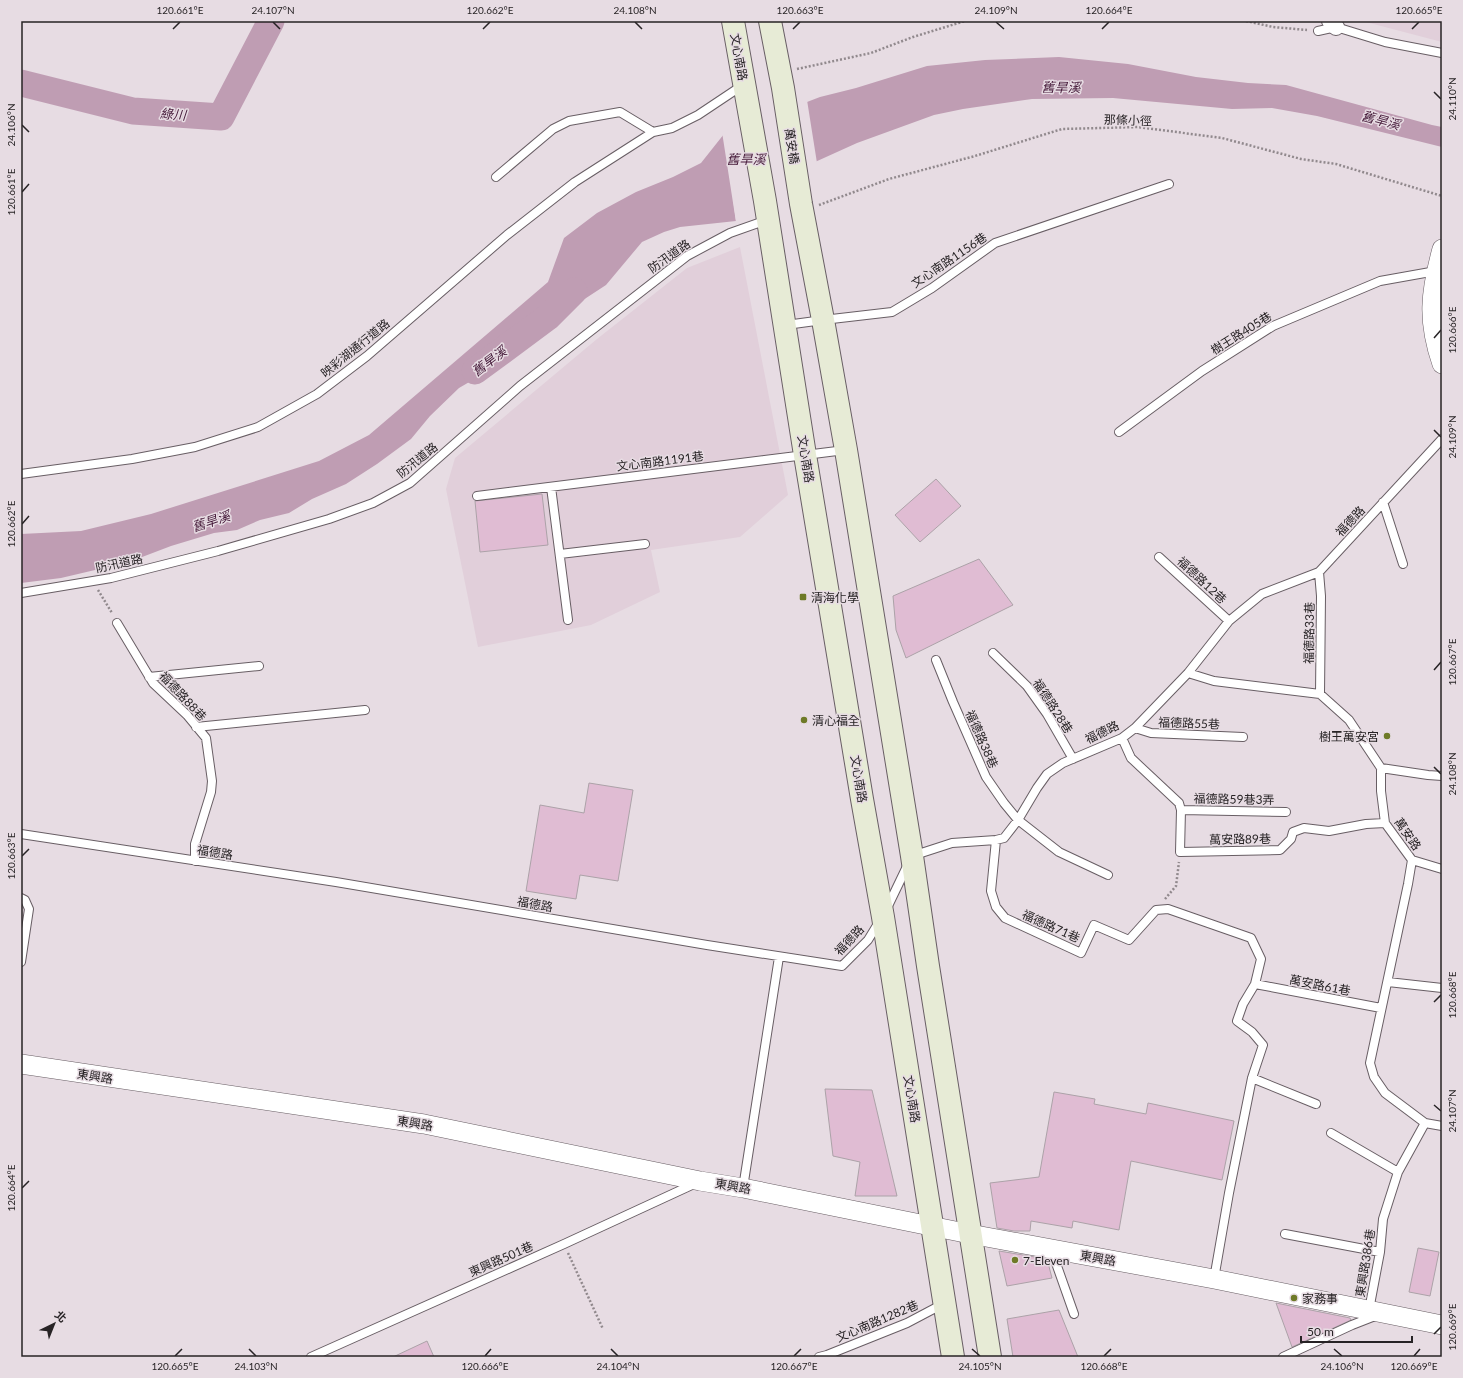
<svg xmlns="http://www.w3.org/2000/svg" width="1463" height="1378" font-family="Lato,'Noto Sans TC',sans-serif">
	<rect width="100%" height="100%" fill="#e7dce3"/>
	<path fill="#e1cfda" d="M1362,21H1442V42Z
		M740,247L788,495L740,537L651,550L660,592L591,625L478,647L446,489L455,458L597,339L687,268Z"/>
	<path fill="#bf9db3" d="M1059,57L1128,64L1196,77L1248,83L1286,85L1432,125L1442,127V147L1317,116L1272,108L1232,109L1113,98L1032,99L963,109L934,115L857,143L733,199L736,221L680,227L664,232L642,242L606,285L580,302L522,331L483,374L459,388L430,416L411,439L377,464L346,484L312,499L289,513L260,520L237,530L214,533L171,546L129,562L61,578L21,583V534L81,531L151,514L319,461L369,435L548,282L564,238L597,213L636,192L673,177L701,163L724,134L820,97L856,88L927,66L985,60Z"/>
	<path fill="#e7dce3" d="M807,100L817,163L735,200L738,220L736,222L722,132Z"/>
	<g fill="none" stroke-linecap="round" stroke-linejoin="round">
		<path stroke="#bf9db3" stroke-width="27" d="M21,83L133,111L221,117L271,21
			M475,371L548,317L574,291"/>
	</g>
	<path fill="#e0bcd3" stroke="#aca2a8" d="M936,479L961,506L920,542L895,515Z
		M542,494L548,545L480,552L475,501Z
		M979,559L1013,605L906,658L896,630L893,596Z
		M589,783L633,790L618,881L580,875L576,899L526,891L540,805L584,813Z
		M825,1089L872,1090L897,1196H855L860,1162L833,1156Z
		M1054,1092L1095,1099L1094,1104L1146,1114L1148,1103L1234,1121L1222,1180L1131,1161L1119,1230L1073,1221L1072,1228L1031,1221L1030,1231H1014L997,1228L990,1183L1039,1177Z
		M1418,1248L1439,1252L1430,1296L1409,1292Z
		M999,1251L1047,1259L1052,1278L1007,1286Z
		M1276,1303L1350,1318L1351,1320L1292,1347Z
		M1059,1310L1078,1357H1013L1007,1319Z
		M427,1341L434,1357H393Z"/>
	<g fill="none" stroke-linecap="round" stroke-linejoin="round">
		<defs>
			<path id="service" d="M1318,31L1336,27L1385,42L1442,53
				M496,177L553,129L569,121L620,112L653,132L672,128L698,115L743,85
				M786,325L823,320L892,312L932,288L995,243L1169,184
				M1119,432L1202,371L1273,326L1380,281L1436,271
				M21,474L132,459L195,447L258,427L317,394L367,356L507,235L575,182L653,132
				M551,487L568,620
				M477,496L845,450
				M1383,502L1403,564
				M560,554L645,544
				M1159,557L1229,621
				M1319,572L1321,596L1320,694
				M21,593L111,578L218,551L329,519L373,503L410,483L520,386L687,256L730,233L767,220
				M117,623L153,683L187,715L206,738L212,781L211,792L195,844V861
				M993,653L1027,686L1047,714L1073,759
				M936,660L953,702L986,777L1004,803L1018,820L1059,852L1108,875
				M1188,673L1214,681L1320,694L1349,720L1381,768V791L1385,823L1412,860L1408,884L1370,1063L1374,1077L1385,1093L1425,1123L1442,1126
				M149,677L259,666
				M196,727L365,710
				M1135,728L1151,733L1243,737
				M1122,738L1131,758L1179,803L1181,810L1180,852L1280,850L1291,839L1293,832L1304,828L1329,831L1366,824L1385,823
				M1381,768L1428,775L1442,776
				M1181,810L1286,812
				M21,834L336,882L707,945L842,966L868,940L879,922
				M996,840L991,891L996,907L1005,918L1081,953L1094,925L1129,940L1156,910L1168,909L1251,938L1261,959L1255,984L1243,1004L1237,1021L1252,1032L1263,1045L1252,1078L1229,1193L1214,1279
				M1412,860L1442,869
				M21,898L25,900L29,909L21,962
				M887,908L912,856L952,843L996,840L1004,838L1018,820L1037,788L1047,774L1063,763L1122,738L1135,728L1188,673L1229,621L1262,594L1319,572L1442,439
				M1388,982L1442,988
				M1255,984L1381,1008
				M1252,1078L1316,1104
				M1331,1133L1398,1172
				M743,1188L779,957
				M1285,1234L1380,1252
				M1051,1249L1074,1314
				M1369,1310L1380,1252L1383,1219L1398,1172L1425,1123
				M311,1357L564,1244L694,1184
				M819,1357L827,1355L907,1323L943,1304
				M1283,1357L1352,1325L1375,1316"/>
			<path id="minor" d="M1330,21L1336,27"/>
			<path id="tertiary" d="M1442,249C1430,293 1427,321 1442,364
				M21,1064L424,1124L700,1181L743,1188L970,1234L1214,1279L1442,1325"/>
			<path id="secondary" d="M733,21L765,201L805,455L862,799L883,917L953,1357
				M770,21L783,88L801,204L823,320L846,450L912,856L928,966L990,1357"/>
		</defs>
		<use href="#service" stroke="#685e64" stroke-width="10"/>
		<use href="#minor" stroke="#685e64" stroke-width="18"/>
		<use href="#tertiary" stroke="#685e64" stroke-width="20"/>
		<use href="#secondary" stroke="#685e64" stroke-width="24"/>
		<path stroke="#91898d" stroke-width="2.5" stroke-dasharray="2 2" stroke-linecap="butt" d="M1246,21L1273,27L1307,30
			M797,69L871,53L913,37L965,21
			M819,205L889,179L975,156L1062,129L1138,127L1222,138L1301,159L1336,164L1442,196
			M98,590L112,613
			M1165,899L1176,886L1179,862
			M568,1253L603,1329"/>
		<use href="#service" stroke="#fff" stroke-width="8"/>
		<use href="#minor" stroke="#fff" stroke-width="16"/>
		<use href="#tertiary" stroke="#fff" stroke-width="19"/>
		<use href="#secondary" stroke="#e7ebd6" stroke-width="22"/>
	</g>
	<path fill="none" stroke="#272325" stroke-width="1.5" d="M273,22L280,29M635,22L642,29M996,22L1004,29M173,29L180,22M483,29L490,22M793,29L800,22M1102,29L1109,22M1412,29L1419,22M1434,92L1441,99M22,125L29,132M22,192L29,184M1434,338L1441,330M1434,430L1441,437M22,524L29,516M1434,670L1441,662M1434,767L1441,774M22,856L29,849M1434,1002L1441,995M1434,1105L1441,1111M22,1188L29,1181M1434,1334L1441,1327M249,1349L256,1356M611,1349L618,1356M972,1349L980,1356M1334,1349L1342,1356M175,1356L182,1349M485,1356L491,1349M794,1356L801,1349M1104,1356L1111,1349M1414,1356L1420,1349"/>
	<g fill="#6e7a27" stroke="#e7dce3" stroke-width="1.5">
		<rect x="799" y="593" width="8" height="8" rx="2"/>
		<circle cx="804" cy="720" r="4"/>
		<circle cx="1387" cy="736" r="4"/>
		<circle cx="1015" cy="1260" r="4"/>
		<circle cx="1294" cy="1298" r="4"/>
	</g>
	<g text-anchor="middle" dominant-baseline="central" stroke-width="3" stroke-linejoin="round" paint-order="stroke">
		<g font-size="12" fill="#272325" stroke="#e7dce3">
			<text transform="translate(739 57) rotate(80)">文心南路</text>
			<text transform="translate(1128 120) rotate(2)">那條小徑</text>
			<text transform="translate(792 146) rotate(81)">萬安橋</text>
			<text transform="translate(669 256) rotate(-35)">防汛道路</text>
			<text transform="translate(949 260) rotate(-34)">文心南路1156巷</text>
			<text transform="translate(1241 333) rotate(-32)">樹王路405巷</text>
			<text transform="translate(355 348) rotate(-39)">映彩湖通行道路</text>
			<text transform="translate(806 459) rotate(81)">文心南路</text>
			<text transform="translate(417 460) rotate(-39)">防汛道路</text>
			<text transform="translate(660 461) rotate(-7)">文心南路1191巷</text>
			<text transform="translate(1350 521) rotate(-47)">福德路</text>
			<text transform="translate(119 563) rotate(-12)">防汛道路</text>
			<text transform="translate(1202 580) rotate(43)">福德路12巷</text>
			<text transform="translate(1309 633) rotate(-89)">福德路33巷</text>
			<text transform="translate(183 696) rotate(47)">福德路88巷</text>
			<text transform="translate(1053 706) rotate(57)">福德路28巷</text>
			<text transform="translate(1189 723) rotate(2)">福德路55巷</text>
			<text transform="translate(1102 732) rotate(-26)">福德路</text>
			<text transform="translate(982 739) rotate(66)">福德路38巷</text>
			<text transform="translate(859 779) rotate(81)">文心南路</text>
			<text transform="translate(1234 799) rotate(1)">福德路59巷3弄</text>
			<text transform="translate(1408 834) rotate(55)">萬安路</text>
			<text transform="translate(1240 839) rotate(-1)">萬安路89巷</text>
			<text transform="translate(215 852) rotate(9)">福德路</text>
			<text transform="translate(535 904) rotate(10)">福德路</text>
			<text transform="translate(1051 926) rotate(24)">福德路71巷</text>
			<text transform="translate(849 940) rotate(-47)">福德路</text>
			<text transform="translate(1320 985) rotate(11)">萬安路61巷</text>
			<text transform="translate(95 1076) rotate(9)">東興路</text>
			<text transform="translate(912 1099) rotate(81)">文心南路</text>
			<text transform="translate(415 1123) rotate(9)">東興路</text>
			<text transform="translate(733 1186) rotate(10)">東興路</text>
			<text transform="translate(1098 1258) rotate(10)">東興路</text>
			<text transform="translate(501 1259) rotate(-24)">東興路501巷</text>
			<text transform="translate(1365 1263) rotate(-81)">東興路386巷</text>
			<text transform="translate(877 1321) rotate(-23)">文心南路1282巷</text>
		</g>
		<g font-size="12" fill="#272325" stroke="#e7dce3" text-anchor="start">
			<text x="811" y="597">清海化學</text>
			<text x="812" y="720">清心福全</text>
			<text x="1379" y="736" text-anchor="end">樹王萬安宮</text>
			<text x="1023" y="1260">7-Eleven</text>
			<text x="1302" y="1298">家務事</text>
		</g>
		<g font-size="13" font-style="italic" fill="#421636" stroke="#e7dce3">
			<text transform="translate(1061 87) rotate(1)">舊旱溪</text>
			<text transform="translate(173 114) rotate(4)">綠川</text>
			<text transform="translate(1381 120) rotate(15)">舊旱溪</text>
			<text x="746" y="159">舊旱溪</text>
			<text transform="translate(489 361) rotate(-37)">舊旱溪</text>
			<text transform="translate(211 521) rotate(-18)">舊旱溪</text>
		</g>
	</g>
	<rect width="1463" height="1378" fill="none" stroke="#e7dce3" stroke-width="44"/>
	<g transform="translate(54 1324) rotate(43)" stroke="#e7dce3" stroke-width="3" paint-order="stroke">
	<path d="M0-3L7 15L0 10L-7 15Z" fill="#272325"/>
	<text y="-6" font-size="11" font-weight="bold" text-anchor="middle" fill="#272325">北</text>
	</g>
	<path d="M1301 1336v6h111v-6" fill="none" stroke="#272325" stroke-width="2"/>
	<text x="1307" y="1336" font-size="12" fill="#272325" stroke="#e7dce3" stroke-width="3" paint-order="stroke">50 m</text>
	<rect x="22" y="22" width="1419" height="1334" fill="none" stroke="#272325" stroke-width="1.5"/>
	<g font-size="10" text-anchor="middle" fill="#272325">
		<text x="180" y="14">120.661°E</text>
		<text x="273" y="14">24.107°N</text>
		<text x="490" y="14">120.662°E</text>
		<text x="635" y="14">24.108°N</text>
		<text x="800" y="14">120.663°E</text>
		<text x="996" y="14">24.109°N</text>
		<text x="1109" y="14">120.664°E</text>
		<text x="1419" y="14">120.665°E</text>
		<text transform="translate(1452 99) rotate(-90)" y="4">24.110°N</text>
		<text transform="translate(11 125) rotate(-90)" y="4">24.106°N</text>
		<text transform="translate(11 192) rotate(-90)" y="4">120.661°E</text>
		<text transform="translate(1452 330) rotate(-90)" y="4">120.666°E</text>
		<text transform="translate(1452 437) rotate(-90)" y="4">24.109°N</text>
		<text transform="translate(11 524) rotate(-90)" y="4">120.662°E</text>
		<text transform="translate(1452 662) rotate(-90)" y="4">120.667°E</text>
		<text transform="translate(1452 774) rotate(-90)" y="4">24.108°N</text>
		<text transform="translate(11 856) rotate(-90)" y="4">120.663°E</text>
		<text transform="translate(1452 995) rotate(-90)" y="4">120.668°E</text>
		<text transform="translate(1452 1111) rotate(-90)" y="4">24.107°N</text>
		<text transform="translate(11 1188) rotate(-90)" y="4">120.664°E</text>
		<text transform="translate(1452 1327) rotate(-90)" y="4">120.669°E</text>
		<text x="175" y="1370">120.665°E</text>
		<text x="256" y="1370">24.103°N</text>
		<text x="485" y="1370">120.666°E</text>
		<text x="618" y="1370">24.104°N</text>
		<text x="794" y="1370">120.667°E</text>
		<text x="980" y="1370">24.105°N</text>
		<text x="1104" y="1370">120.668°E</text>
		<text x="1342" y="1370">24.106°N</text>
		<text x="1414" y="1370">120.669°E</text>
	</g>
</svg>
